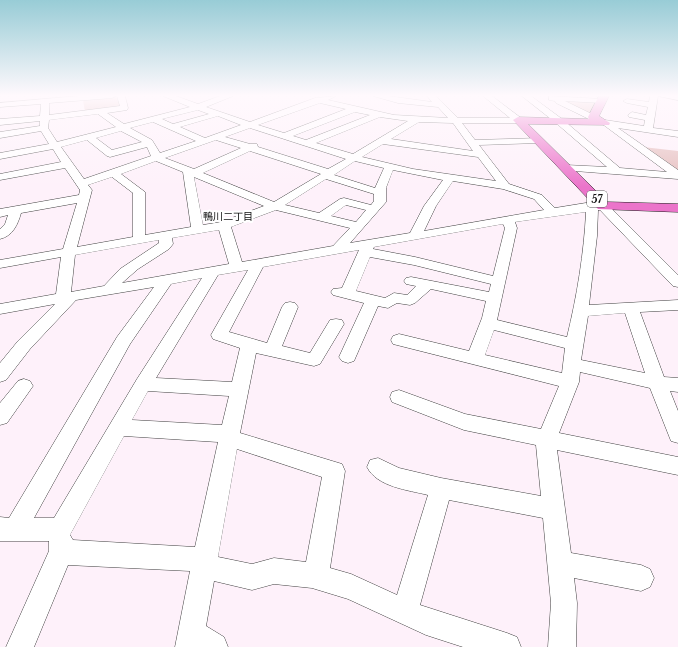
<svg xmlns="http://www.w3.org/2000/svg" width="678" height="647" font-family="'Libre Baskerville','Noto Sans JP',serif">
	<rect width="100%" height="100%" fill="#fef1fa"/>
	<path fill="#e5bebe" d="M116,97L121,107L85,112L83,100Z
		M560,100L600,101L593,115Z
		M643,147L678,151V172Z"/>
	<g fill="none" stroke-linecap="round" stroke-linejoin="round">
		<defs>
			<path id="minor" d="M78,96H116L112,98L49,103V115L120,106L117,96H125L128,108L127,110L107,113L124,124L190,107L163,96H176L198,104L220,96H233L206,107L250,122L315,98L336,96L328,100L394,115L448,118L438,107L398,103L373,96H388L432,102L427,96H436L458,118H510L483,96H492L521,118L522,120L521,122L518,123H462L475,140L541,138L543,140L538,143L479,145L509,184L542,195L555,208L592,202L607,204L678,275V287L673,286L600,210H598L597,236L589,305L678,300V310L640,312L664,377L678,378V392L670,391L678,411V443L671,441L650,388L580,372L579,382L559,433L678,457V475L557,450L571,553L641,565L650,569L654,578L650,587L641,591L574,578L577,603L576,647H548L551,603L543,518L449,500L420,605L507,633L517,637L521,647H463L426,635L348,599L312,588L274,584L252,590L214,581L206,626L224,637L228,647H175L190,571L68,565L34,647H6L49,551V541H0V517L9,518L117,337L154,287L76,300L30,349L6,380L0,382V363L18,341L55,304L0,314V304L56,294L61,257L0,268V260L63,249L77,203L21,213C18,224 13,236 0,239V229L5,224L8,215L0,217V209L79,195L80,190L65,168L0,180V174L61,162L53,149L0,159V153L49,144L41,131L0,138V132L40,126V121L0,125V119L40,116L41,104L0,107V103ZM320,103L346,109L284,133L258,125ZM198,110L209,114L173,124L162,119ZM355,112L370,115L306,140L293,136ZM98,114L116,127L57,142L48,128L49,120ZM218,116L241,125L205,138L180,127ZM380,117L408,121L353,154L316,143ZM153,122L196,141L160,153L152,140L130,128ZM419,122L453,123L473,151L391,139ZM250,128L346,159L328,169L258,147L257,144H250L225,137ZM121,131L142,142L112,150L96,138ZM87,140L107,156L110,157L147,147L151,156L84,179L61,147ZM216,140L241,148L194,169L165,158ZM383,144L478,157L496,181L413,169L362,157ZM250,151L321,174L274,202L203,173ZM156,161L183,172L191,227L145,235V192L121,174ZM355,161L384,168L375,188L334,175ZM393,170L443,180L424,206L410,233L350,243L386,202V188ZM112,177L133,193V237L77,247L92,190L88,185ZM194,177L264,206L221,222L203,225ZM326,179L374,194V201L371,205L344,198L340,199L319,213L285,205ZM453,181L503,189L534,199L544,210L424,231L436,206ZM346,205L366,210L356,222L331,216ZM276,210L350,228L333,246L242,262L231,227ZM586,212C584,253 577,296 567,337L497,320L517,228L515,222ZM503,224L505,228L493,276L415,257L373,249L374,247ZM219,230L229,264L122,283L138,269L169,249L173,244L172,238ZM159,240V243L120,269L104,286L71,292L75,255ZM359,250L342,288L333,289L331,292L333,295L364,303L339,357L342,361L348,363L354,361L378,306L388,308L397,303L410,305L415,303L431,289L486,301L482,318L469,351L399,334L393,336L391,340L393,344L559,386L541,429L465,414L399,390L392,392L390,397L392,402L464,430L536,445L541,496L441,478L399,468L378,458L370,460L367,467C377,487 408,490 428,495L397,595L351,574L330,568L345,471L342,464L240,433L256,353L314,366L320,364L344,324L342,320L336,319L330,320L310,353L282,346L298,307L295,303L290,302L285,303L282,307L267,343L229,332L263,267ZM370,257L414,265L491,284L489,292L411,277L406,278L404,281L406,284L416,286L407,295L394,293L385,298L356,291ZM248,270L211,335L213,339L240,348L232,382L156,378L218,275ZM202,278L137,379L54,518H34L130,344L171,284ZM625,313L645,373L581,360L588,316ZM494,330L565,348L562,373L485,355ZM148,391L229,396L222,425L132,420ZM124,436L218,442L195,547L73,540L70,535ZM237,449L322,477L306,562L274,558L252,564L218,557Z
				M522,96H531L562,119L620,168L667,172L601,123L605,120L644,126L645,120L629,117L628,115L632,112L646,115L648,107L627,103L623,101L627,99L649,102L650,96H658L653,128L678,131V137L618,128L678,170V179L562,170L561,168L562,166L566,165L607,167L556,123Z
				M549,96L602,99L606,101L602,103L565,101L596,116L597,118L596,120L593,121L556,103L555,101L549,100Z
				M658,96H678V100Z
				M24,379L30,381L33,386L7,423L0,425V403L18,381Z"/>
			<path id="major" d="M599,96H609L599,116L610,123L609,125L528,124L607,202L678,204V212L598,209L513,120L518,117L589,119L588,117Z"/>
		</defs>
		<use href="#minor" stroke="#414141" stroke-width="1"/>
		<use href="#major" stroke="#1f1f1f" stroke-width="1"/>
		<use href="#minor" fill="#fff" fill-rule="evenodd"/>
		<use href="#major" fill="#eb74ca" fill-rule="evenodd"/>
	</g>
	<linearGradient id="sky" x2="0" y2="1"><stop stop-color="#98ccd6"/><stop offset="0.51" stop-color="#fff9fd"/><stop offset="1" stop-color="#fff9fd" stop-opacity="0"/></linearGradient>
	<rect width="678" height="187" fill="url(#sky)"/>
	<g text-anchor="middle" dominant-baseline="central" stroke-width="4" stroke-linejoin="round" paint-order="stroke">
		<rect fill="#fff" stroke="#565656" stroke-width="1" x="587" y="191" width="20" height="16" rx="3"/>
		<g font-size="10" font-weight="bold" fill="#0e0e0e">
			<text x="597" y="199">57</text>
		</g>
		<g font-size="10" fill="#0e0e0e" stroke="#fff">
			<text x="228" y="216">鴨川二丁目</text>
		</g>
	</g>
</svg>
